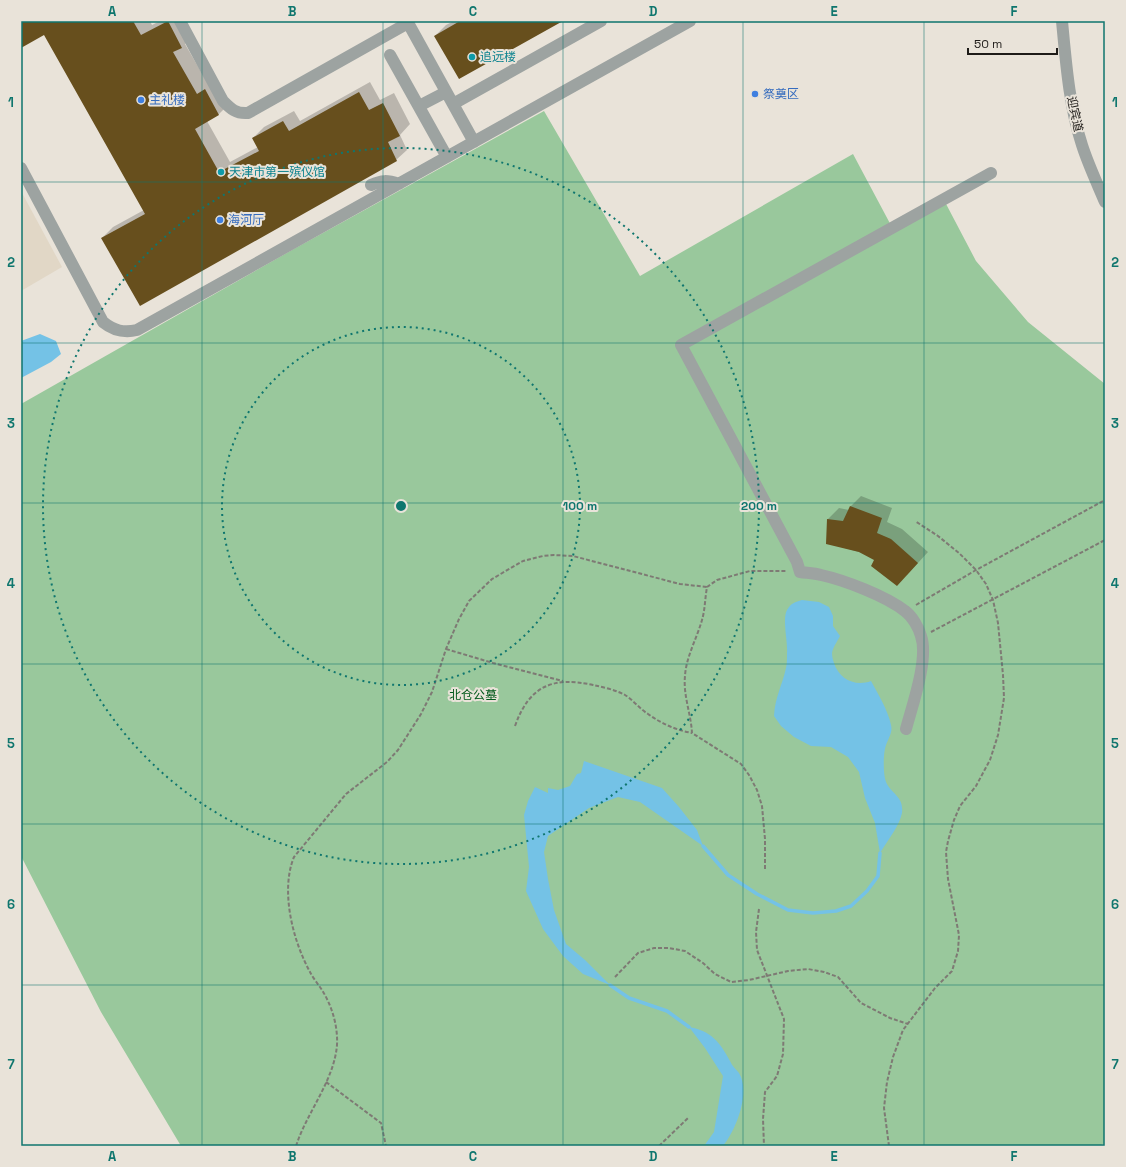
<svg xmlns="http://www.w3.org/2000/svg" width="1126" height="1167" font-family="'Space Grotesk','Noto Sans SC',sans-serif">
	<rect width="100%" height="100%" fill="#e9e3d9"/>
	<path fill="#e1d7c6" d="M21,191L62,267L21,291Z"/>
	<path fill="#99c89c" d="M544,111L640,276L853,154L894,231L945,202L976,261L1028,322L1105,384V1143L1099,1146H181L101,1012L21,856V404L292,250Z"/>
	<path fill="#74c2e6" d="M40,334L56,341L61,354L51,362L21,378V341Z
		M802,600L819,602L829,607L833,616V626L840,636C837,642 833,647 832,653C832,657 833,660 834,663C839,679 855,687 871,681C878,694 888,710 891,725C893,732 888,739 886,745C883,753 883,774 886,782C891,794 904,796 902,813C899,827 887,841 880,853L875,823L865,798L859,772L848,757L831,747L811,746L794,737L781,726L774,716C775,697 782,686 786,668C787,664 787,658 787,653C788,642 782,619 787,610C791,603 795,602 802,600Z
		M584,761L662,788L679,807L697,830L703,846L640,802L618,797L589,808L548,836L544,852L548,879L554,910L566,944L585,960L610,985L583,974L563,956L543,929L526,891L529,867L524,815L528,801L535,787L548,793V788L558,790L570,786L577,774L581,773Z
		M689,1027C711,1031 720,1042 730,1061C732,1066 736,1069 739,1073C751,1092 736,1130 723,1146H704L714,1132L723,1076L705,1048Z"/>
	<path fill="#0003" d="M21,21H150L152,25L160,21H184L192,37L185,44L208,84L229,104L219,114L207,121L230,162L258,147L253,138L264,127L294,111L300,121L370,82L380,100L394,93L410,124L400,135L407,150L396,160L102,238L113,227L144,210L45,33L21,47Z
		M454,21H561L435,36L446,25Z
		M861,496L892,508L887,522L902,529L928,552L907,575L859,552L827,543L828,519L839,508L849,510L851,506Z"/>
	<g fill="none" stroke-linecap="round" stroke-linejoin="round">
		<path stroke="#74c2e6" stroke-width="3.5" d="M703,846L728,875L757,894L788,910L813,913L836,911L851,906L867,891L878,876L880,853
			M610,985L629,998L667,1011L689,1027"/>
	</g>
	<path fill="#674f1d" d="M21,21H133L141,35L168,21L182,48L173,52L197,94L205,89L219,115L195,129L219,172L259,151L252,138L283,121L289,131L359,92L369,110L383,103L400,136L388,142L397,161L140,306L101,238L145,214L44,35L21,48Z
		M460,21H563L459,79L434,36Z
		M850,506L882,518L877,533L891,539L918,563L897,586L871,566L874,560L859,552L826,544L827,519L843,521Z"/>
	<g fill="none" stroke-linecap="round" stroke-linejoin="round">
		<path stroke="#7e7a74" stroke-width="2" stroke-dasharray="4 2" stroke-linecap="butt" d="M916,605L976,570L1105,500
			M931,632L1105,540
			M446,649L493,663L563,681
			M515,726C529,686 553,676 593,685C603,687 616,690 625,695C633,700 640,709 648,714C662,724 676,730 692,733
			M765,869V839L762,806L757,790L749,775L741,764L692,733C691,714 683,695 685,676C686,657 697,638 702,620C705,610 705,598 707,587L717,580L750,571H787
			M759,909L756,932L757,950L784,1019L783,1054L777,1076L765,1092L763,1119L764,1146
			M615,977L638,953L654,948H669L685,951L703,963L715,974L731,982L749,980L788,971L808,969L824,972L838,977L861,1003L890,1018L908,1024
			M326,1082L381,1123L386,1146
			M296,1146C307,1112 334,1081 337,1045C338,1026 332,1006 322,990C318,984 313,978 310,972C293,941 280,891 294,857L346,794L387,762L398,750L421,714L432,692L446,649L459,619L469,601L492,579L523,561L543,556L554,555L573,556L680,584L707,587
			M659,1146L688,1118
			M889,1146L884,1108L887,1082L893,1057L903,1030L935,988L952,971L958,951L959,935L948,879L946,852L948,841L954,820L960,806L976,786L990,760L998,735L1004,698L1003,675L998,623L993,600L986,584L976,570L959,553L938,536L915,521"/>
		<path stroke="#9da3a1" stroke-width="12" d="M180,21L223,101C231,109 236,114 248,113L408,23
			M407,21L474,142
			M1062,21C1066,63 1069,105 1082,145C1088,164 1097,183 1105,202
			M390,55L447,157
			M453,104L601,21
			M419,106L446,92
			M21,168L103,322C114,331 124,333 137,330L690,21
			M371,185C382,180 387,180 399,184
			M906,729C912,706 929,659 921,636C919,628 912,616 905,611C886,596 844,580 821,575C814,573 807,573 800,572L797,562L681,345L991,173"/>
	</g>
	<path fill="none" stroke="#0f766e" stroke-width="1" stroke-opacity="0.55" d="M202,21V1146M383,21V1146M563,21V1146M743,21V1146M924,21V1146M21,182H1105M21,343H1105M21,503H1105M21,664H1105M21,824H1105M21,985H1105"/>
	<g fill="none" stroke="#0f766e" stroke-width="2" stroke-dasharray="2 4">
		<circle cx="401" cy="506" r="179"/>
		<circle cx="401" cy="506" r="358"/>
	</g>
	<g fill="#0f9aa8" stroke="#e9e3d9" stroke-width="1.5">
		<circle cx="472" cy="57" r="4"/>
		<circle cx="221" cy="172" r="4"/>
	</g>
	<g fill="#3f7fe0" stroke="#e9e3d9" stroke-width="1.5">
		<circle cx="755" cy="94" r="4"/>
		<circle cx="141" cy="100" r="4"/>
		<circle cx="220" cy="220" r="4"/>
	</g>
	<g text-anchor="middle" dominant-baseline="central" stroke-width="4" stroke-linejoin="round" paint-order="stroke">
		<g font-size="12" fill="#0d838f" stroke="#e9e3d9" text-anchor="start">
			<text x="480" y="57">追远楼</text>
			<text x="229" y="172">天津市第一殡仪馆</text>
		</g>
		<g font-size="12" fill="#366cbe" stroke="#e9e3d9" text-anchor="start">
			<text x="763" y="94">祭奠区</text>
			<text x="149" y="100">主礼楼</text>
			<text x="228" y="220">海河厅</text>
		</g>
		<g font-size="12" fill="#1e1b18" stroke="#e9e3d9">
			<text transform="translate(1075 114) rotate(78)">迎宾道</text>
		</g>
		<g font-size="12" fill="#00591a" stroke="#e9e3d9">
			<text x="473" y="695">北仓公墓</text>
		</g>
	</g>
	<circle cx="401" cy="506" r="6" fill="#0f766e" stroke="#e9e3d9" stroke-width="2"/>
	<g font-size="12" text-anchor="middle" font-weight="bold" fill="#0f766e" stroke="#e9e3d9" stroke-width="4" stroke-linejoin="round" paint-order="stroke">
		<text x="580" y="510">100 m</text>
		<text x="759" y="510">200 m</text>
	</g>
	<rect width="1126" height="1167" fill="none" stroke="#e9e3d9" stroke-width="44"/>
	<path d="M968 48v6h89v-6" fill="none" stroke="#1e1b18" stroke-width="2"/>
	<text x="974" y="48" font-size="12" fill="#1e1b18" stroke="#e9e3d9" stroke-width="3" paint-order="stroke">50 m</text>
	<rect x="22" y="22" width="1082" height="1123" fill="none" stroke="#0f766e" stroke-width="1.5"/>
	<g font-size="13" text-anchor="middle" font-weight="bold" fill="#0f766e">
		<text x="112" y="16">A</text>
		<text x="292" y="16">B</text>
		<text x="473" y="16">C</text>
		<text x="653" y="16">D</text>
		<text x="834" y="16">E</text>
		<text x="1014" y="16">F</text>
		<text x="11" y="107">1</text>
		<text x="1115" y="107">1</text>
		<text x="11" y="267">2</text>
		<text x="1115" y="267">2</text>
		<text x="11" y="428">3</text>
		<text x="1115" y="428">3</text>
		<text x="11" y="588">4</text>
		<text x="1115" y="588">4</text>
		<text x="11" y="748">5</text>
		<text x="1115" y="748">5</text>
		<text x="11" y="909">6</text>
		<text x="1115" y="909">6</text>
		<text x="11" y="1069">7</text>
		<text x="1115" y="1069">7</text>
		<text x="112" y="1161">A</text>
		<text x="292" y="1161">B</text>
		<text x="473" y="1161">C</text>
		<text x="653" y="1161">D</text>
		<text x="834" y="1161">E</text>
		<text x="1014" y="1161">F</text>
	</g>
</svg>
